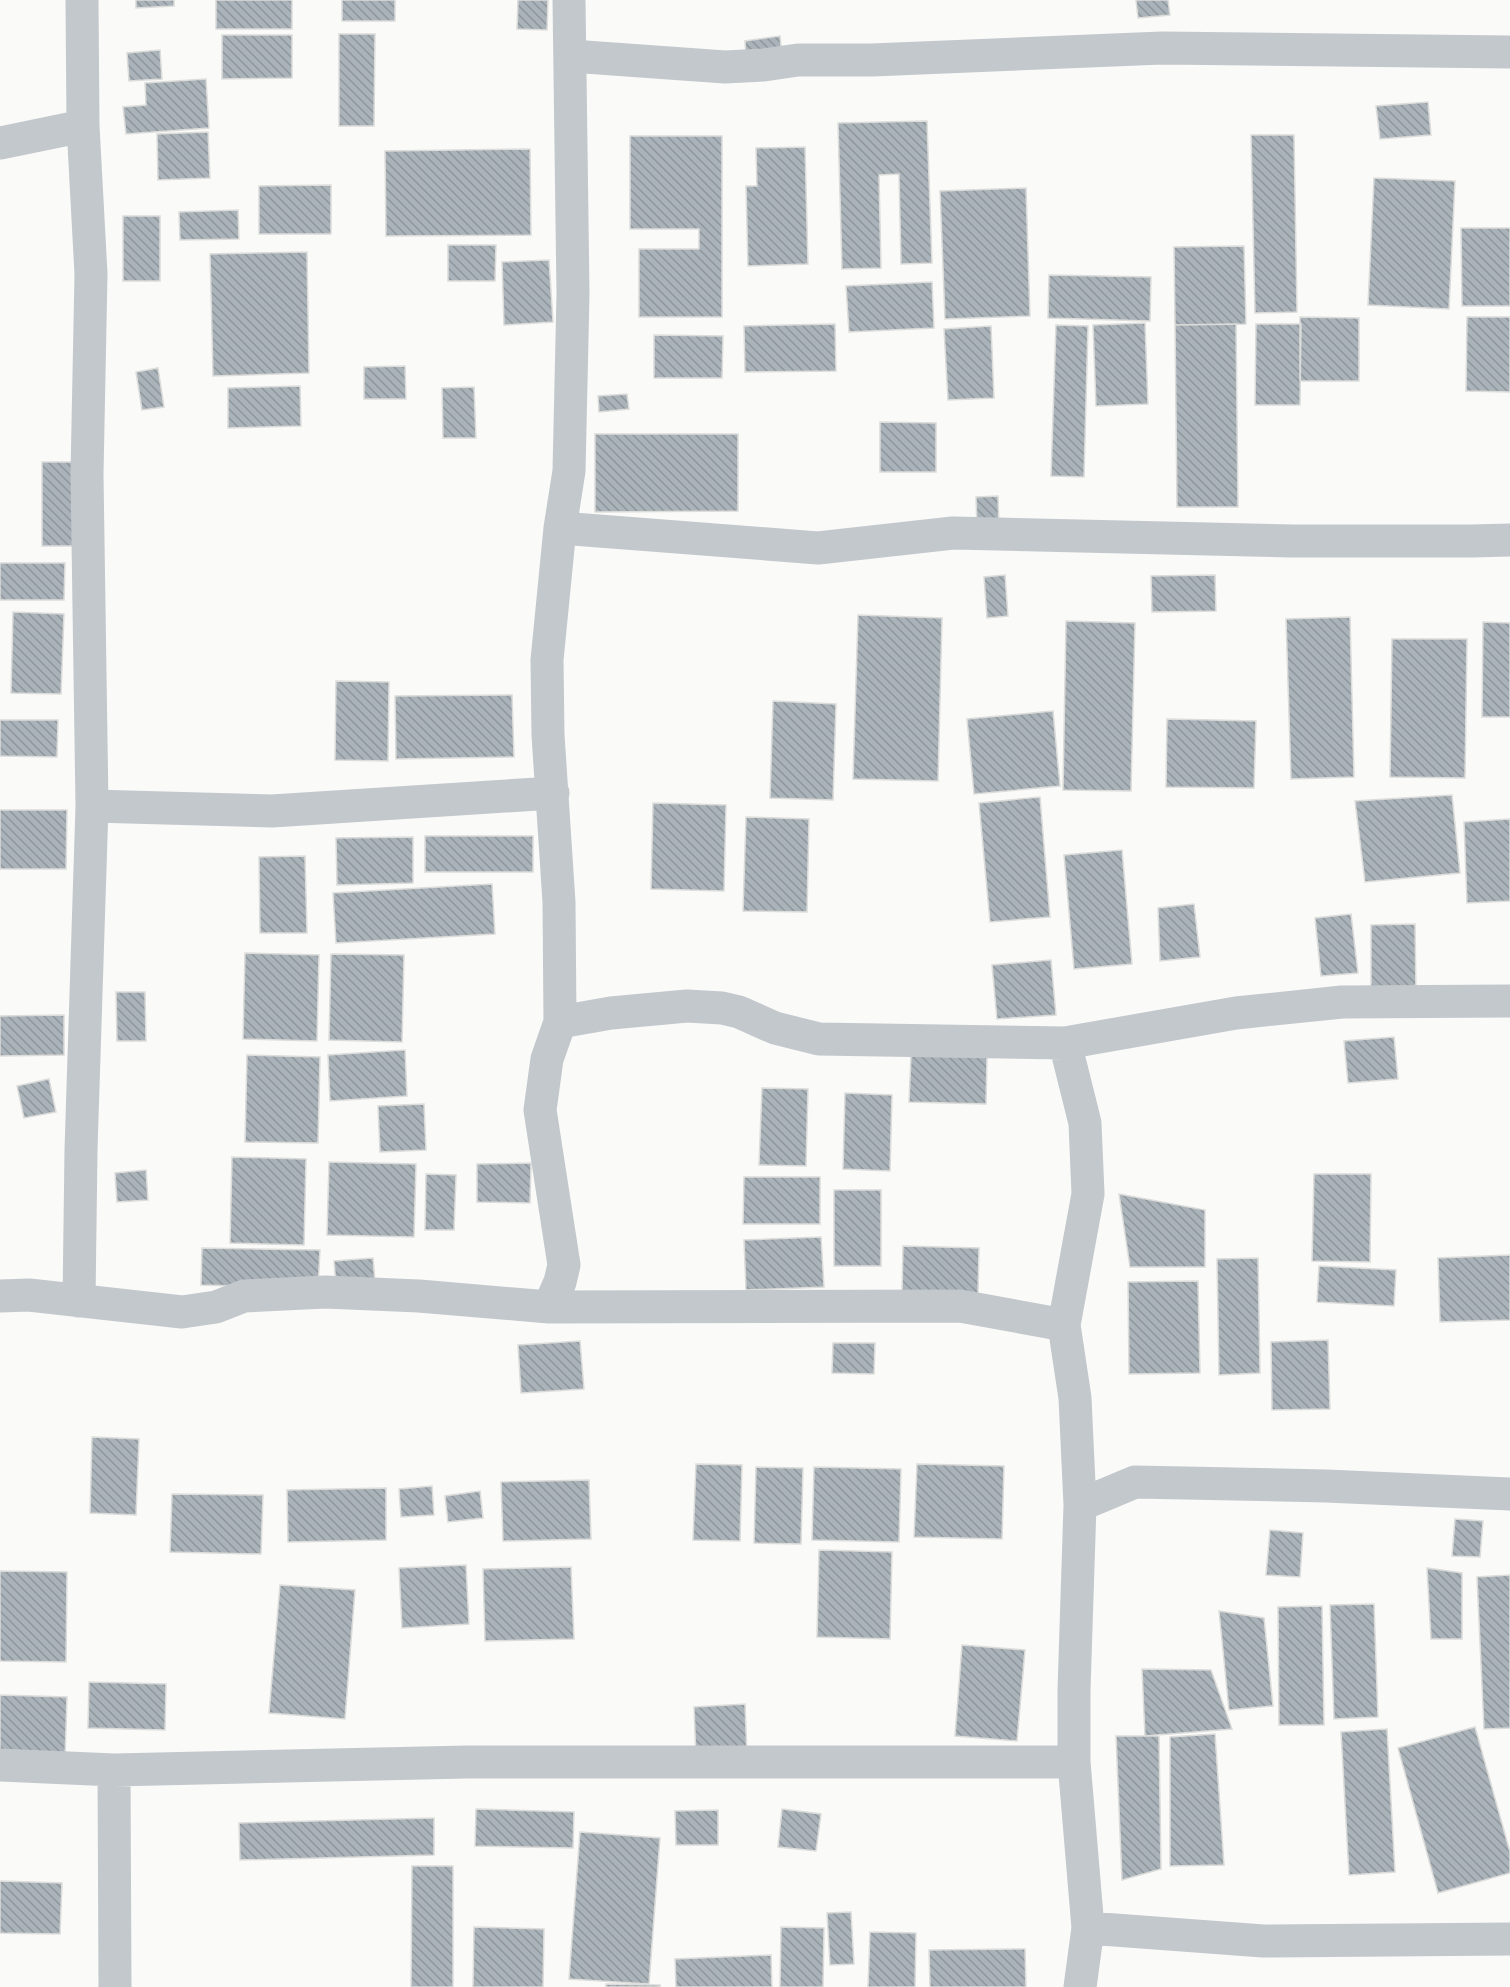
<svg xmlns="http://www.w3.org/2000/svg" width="1510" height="1987" font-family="Jost,sans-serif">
	<defs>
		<pattern id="building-back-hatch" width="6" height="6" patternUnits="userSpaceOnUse" patternTransform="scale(1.5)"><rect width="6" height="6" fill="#aab3b9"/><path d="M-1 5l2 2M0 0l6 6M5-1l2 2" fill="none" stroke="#8e969c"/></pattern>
	</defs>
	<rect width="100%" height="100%" fill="#fafaf8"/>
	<path fill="url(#building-back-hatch)" stroke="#dcdcda" stroke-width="1.5" d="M136,0H174V6L136,8Z
		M216,0H292V29H216Z
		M342,0H395V21H342Z
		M518,0H548L547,30L517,29Z
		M1136,0H1168L1170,15L1138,18Z
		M339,34H375L374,126H339Z
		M222,35H292V78L222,79Z
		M780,36L782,56L746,59L745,41Z
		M160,50L162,79L129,81L127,53Z
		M206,79L209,128L126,134L123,107L146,105L145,83Z
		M1428,102L1431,135L1380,139L1376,106Z
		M927,121L932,263L901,264L899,174L879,175L881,268L842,269L838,123Z
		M208,132L210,178L158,180L157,134Z
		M1251,135H1294L1297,312L1255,313Z
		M630,136H722V317H639V249H699V229H630Z
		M805,147L808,264L748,266L746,186H757L756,148Z
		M530,149L531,235L386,236L385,151Z
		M1374,178L1455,181L1449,309L1368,305Z
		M331,185V234H259V186Z
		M1026,188L1030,316L945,319L940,191Z
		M238,210L239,239L180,240L179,212Z
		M123,216H160V281H123Z
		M1461,228H1510V306H1462Z
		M448,245H496L495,281H448Z
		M1244,246L1246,324L1175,325L1174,247Z
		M307,252L309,373L213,376L210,254Z
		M549,260L553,322L504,325L502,262Z
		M1049,275L1151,277L1150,321L1048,318Z
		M932,282L934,328L849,332L846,286Z
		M1300,317L1359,318V381H1300Z
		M1467,317H1510V392L1466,391Z
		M1145,323L1148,404L1096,406L1093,325Z
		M835,324L836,371L745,372L744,326Z
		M1236,324L1238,507H1177L1175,325Z
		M1256,324H1301L1300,405H1255Z
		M1056,325L1088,326L1084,477L1051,476Z
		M991,326L994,398L948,400L944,329Z
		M654,335L723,336L722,378H654Z
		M405,366L406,399H364V367Z
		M158,368L164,407L142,410L136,372Z
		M300,386L301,426L228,428V388Z
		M474,387L476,438H443L442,388Z
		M627,394L629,409L599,412L598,396Z
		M880,422L936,423V472H880Z
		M595,434H738V511L595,512Z
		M42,462H73V546H42Z
		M998,496L999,527L977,528L976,497Z
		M0,563H65L64,600H0Z
		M1005,575L1008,616L987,618L984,577Z
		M1215,575L1216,611L1152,612L1151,576Z
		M13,612L64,614L61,694L11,693Z
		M858,615L942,618L938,781L853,779Z
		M1350,617L1354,777L1291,779L1286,619Z
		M1066,621L1135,623L1131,791L1063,790Z
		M1483,622L1510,623V717H1482Z
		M1392,639H1467L1465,778L1390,777Z
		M336,681L389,682L388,761L335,760Z
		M512,695L514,757L396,759L395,696Z
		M773,701L836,704L833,800L770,798Z
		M1053,711L1060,786L974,794L967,719Z
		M1167,719L1256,721L1254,788L1166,787Z
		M0,720H58L57,757L0,756Z
		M1452,795L1460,873L1365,882L1355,801Z
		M1040,797L1050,917L990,922L979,803Z
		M653,803L726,805L724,891L651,889Z
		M0,810H67L66,869H0Z
		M746,817L809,819L807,912L743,911Z
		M1510,819V901L1467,903L1464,822Z
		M425,836H533V872H425Z
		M413,837V883L337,885L336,838Z
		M1122,850L1132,964L1074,969L1064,855Z
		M305,856L307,933H260L259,857Z
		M492,884L495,934L336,943L333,893Z
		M1194,904L1200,957L1160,961L1158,908Z
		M1351,914L1358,973L1321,976L1315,918Z
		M1415,924L1416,993H1371V925Z
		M245,953L319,955L317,1041L243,1039Z
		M331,954L404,955L402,1042L329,1040Z
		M1051,960L1056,1015L997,1019L992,965Z
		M116,992H145L146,1041H117Z
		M64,1015V1055L0,1056V1016Z
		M1394,1037L1398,1079L1348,1083L1344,1041Z
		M405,1050L407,1096L330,1101L328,1055Z
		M247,1055L320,1057L318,1143L245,1142Z
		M911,1056L987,1057L986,1104L909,1102Z
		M49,1079L56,1112L24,1118L17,1086Z
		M762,1088L808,1089L806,1166L759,1165Z
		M845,1093L892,1095L890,1171L843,1169Z
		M424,1104L426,1150L380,1152L378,1106Z
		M232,1157L306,1159L304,1245L230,1243Z
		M329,1162L416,1164L414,1237L327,1235Z
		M531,1163L530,1203L477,1202V1164Z
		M146,1170L148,1200L117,1202L115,1173Z
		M426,1174L456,1175L454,1230H425Z
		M1314,1174H1371L1370,1262L1312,1261Z
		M744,1177H820V1224H743Z
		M834,1190H881V1266H834Z
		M1119,1194L1205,1210V1267H1130Z
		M821,1237L824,1287L746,1290L744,1240Z
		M903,1246L979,1248L978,1294L902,1293Z
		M202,1248L320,1250L318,1288L201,1285Z
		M1510,1255V1320L1440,1322L1438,1258Z
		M373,1258L375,1282L336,1285L334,1261Z
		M1258,1258L1260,1373L1219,1375L1217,1259Z
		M1319,1266L1396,1270L1394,1306L1317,1302Z
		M1198,1281L1200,1373L1129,1374L1128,1282Z
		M1328,1340L1330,1409L1272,1410L1271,1342Z
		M580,1341L584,1389L521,1393L518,1345Z
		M833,1343H875L874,1374L832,1373Z
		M92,1437L139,1439L136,1515L90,1513Z
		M696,1464L742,1465L740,1541L693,1540Z
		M917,1464L1004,1466L1002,1539L914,1537Z
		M756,1467L803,1468L801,1544L754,1543Z
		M814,1467L901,1469L899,1542L812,1540Z
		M589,1480L591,1539L503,1541L501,1482Z
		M432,1486L434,1515L401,1517L399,1489Z
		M386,1488V1540L288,1542L287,1490Z
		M480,1491L483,1518L448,1522L445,1496Z
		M172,1494L263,1495L261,1554L170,1552Z
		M1455,1519L1483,1521L1480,1557L1452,1556Z
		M1270,1530L1303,1533L1300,1577L1266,1575Z
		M819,1550L892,1552L890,1639L817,1637Z
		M466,1565L469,1624L402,1628L399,1568Z
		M571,1567L574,1639L485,1641L483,1569Z
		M1427,1568L1462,1573V1639H1431Z
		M0,1571L67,1572L66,1662L0,1661Z
		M1510,1575V1728L1484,1729L1477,1577Z
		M280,1585L355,1590L345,1719L269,1713Z
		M1374,1604L1378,1717L1334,1719L1330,1605Z
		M1322,1606L1324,1725H1279L1278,1607Z
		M1219,1611L1264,1618L1273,1706L1229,1710Z
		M962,1645L1025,1650L1017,1741L955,1736Z
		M1142,1669L1211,1670L1232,1729L1145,1736Z
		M89,1682L166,1684L165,1730L88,1728Z
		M0,1695L67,1697L65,1758L0,1757Z
		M745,1704L747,1756L696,1758L694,1707Z
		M1475,1727L1510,1852V1873L1438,1893L1398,1748Z
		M1387,1729L1395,1872L1349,1875L1341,1732Z
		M1215,1734L1224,1865L1170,1866V1737Z
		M1116,1736H1159L1161,1869L1122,1880Z
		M476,1809L574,1812L573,1848L475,1846Z
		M782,1809L821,1814L816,1851L778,1847Z
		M718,1810V1845H676L675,1811Z
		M434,1818V1855L240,1860L239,1823Z
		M580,1832L660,1838L649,1984L569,1979Z
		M412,1866H453V1987H411Z
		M0,1881L62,1883L60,1934L0,1933Z
		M851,1912L854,1964L830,1965L827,1913Z
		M474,1927L544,1929L543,1987H473Z
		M781,1927L824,1928L823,1987H780Z
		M870,1932L916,1933L915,1987H868Z
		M1025,1949L1026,1987H930L929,1950Z
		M771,1955L772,1987H676L675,1959Z
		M606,1984L660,1985V1987H606Z"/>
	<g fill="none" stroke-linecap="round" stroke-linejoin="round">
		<path stroke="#c3c8cc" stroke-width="33" d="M571,56L725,67L764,65L798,60H872L1162,48L1510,52
			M0,143L83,126
			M560,528L818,548L953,533L1292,541H1472L1510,540
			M92,806L272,811L553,793
			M560,1022L611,1013L687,1006L722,1008L739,1012L775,1028L819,1039L1065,1043L1236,1013L1342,1002L1510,1001
			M1065,1043L1085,1123L1088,1194L1064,1325L1075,1398L1080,1505L1074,1690V1762L1088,1928L1080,1987
			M0,1296L29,1295L182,1312L216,1307L244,1296L325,1292L419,1296L549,1307L960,1306L1064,1325
			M79,1301L81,1150L92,806L87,474L91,274L83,126L82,0
			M549,1307L560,1282L564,1265L540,1110L547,1059L560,1022L559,902L548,735L547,660L560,528L569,471L573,294L569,0
			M1080,1505L1135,1482L1326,1486L1510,1494
			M0,1765L114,1770L467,1762H1074
			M114,1770L115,1987
			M1088,1928L1263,1941L1510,1939"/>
	</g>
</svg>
